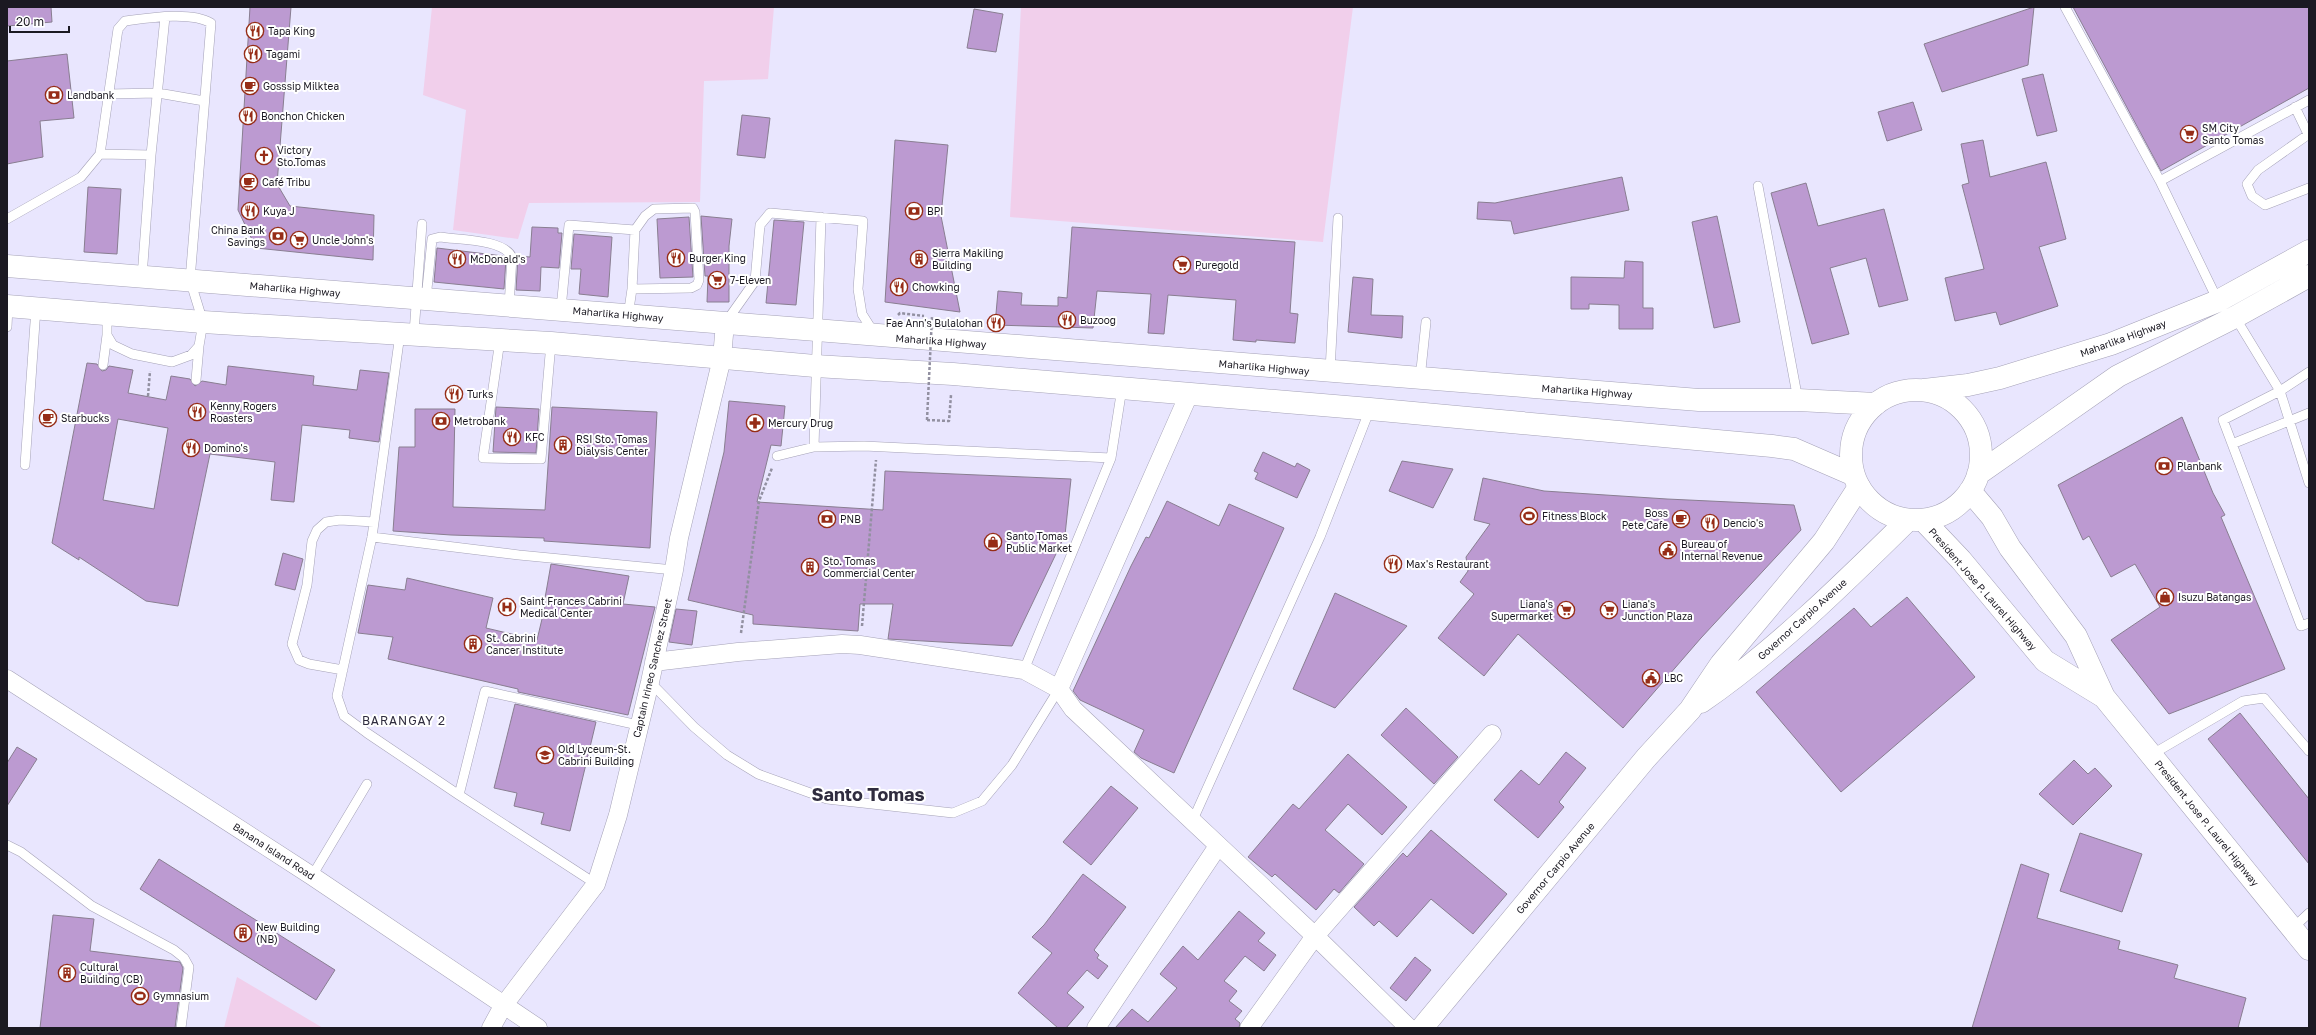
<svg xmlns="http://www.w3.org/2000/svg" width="2316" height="1035" font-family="'Golos Text',sans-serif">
	<rect width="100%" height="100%" fill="#e9e6fe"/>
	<path fill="#f1cfeb" d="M432,7H774L768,79L704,81L700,202L529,203L518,239L453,230L466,110L423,95Z
		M1021,7H1353L1323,242L1010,217Z
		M237,977L323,1028H224Z"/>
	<path fill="#bc9ad1" stroke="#897e91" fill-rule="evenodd" d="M7,7H51L52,22L7,26Z
		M250,7H291L277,184L290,206L374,215L373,260L256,248L238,210Z
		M2034,7L2028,65L1942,92L1924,44Z
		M2073,7H2309V88L2161,171Z
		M974,9L1003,14L996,52L967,48Z
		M67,54L74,118L40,121L43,157L7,164V61Z
		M2043,74L2057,131L2037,136L2022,79Z
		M1913,102L1922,130L1887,141L1878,112Z
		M742,115L770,118L765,158L737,155Z
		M895,140L948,145L941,216L960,312L885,302Z
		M1983,140L1990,177L2046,162L2066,239L2039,247L2058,306L2000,325L1996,312L1955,321L1945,278L1984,269L1962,185L1969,183L1961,144Z
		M1622,177L1629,210L1514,234L1511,221L1477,219L1478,202L1495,203Z
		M1806,183L1818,226L1884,209L1908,300L1879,307L1866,258L1830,268L1849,334L1812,344L1771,193Z
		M88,187L121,189L117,254L84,252Z
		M701,216L732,219L729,246V302H707L708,276H705Z
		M1717,216L1740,322L1714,328L1692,222Z
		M689,217L693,277L660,278L657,219Z
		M774,220L804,222L796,305L766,303Z
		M532,227L558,228V233H562L559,268L541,267L540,291L516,290L518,256L530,257Z
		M1072,227L1295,242L1290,313L1298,314L1295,343L1256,340V342L1233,340L1236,300L1168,295L1164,334L1148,333L1151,294L1097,291L1093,328L995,325L998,291L1022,293L1021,305L1058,306V297L1067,298Z
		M574,234L612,237L608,297L579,294L581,269H571Z
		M437,248L503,256L506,259L504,289L434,282Z
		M1625,261L1643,262V308H1653V329H1619V305L1589,304V309H1571V277L1624,278Z
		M1353,277L1373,279L1371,315L1403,316L1402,338L1348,332Z
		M87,363L97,364L102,371L106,370L109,366L133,370L128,393L166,400L171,376L190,379L195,386L202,381L226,385L228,366L314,376L313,385L357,390L360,370L389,373L379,442L349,438L350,430L302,425L294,502L271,500L275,462L210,454L178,606L146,601L79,557V560L52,543ZM118,419L168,428L154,509L103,500Z
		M729,401L785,406L781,446L771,445L757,502L883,510L885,471L1071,479L1065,535L1012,646L888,639L893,604H860L858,631L753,624V615L688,600L724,452Z
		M496,407L539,409L536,453L493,452Z
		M552,407L657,412L650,548L544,541V538L451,535L393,531L399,447H415V409H455L453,507L545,510Z
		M2182,417L2213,493L2225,515L2221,517L2285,669L2169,714L2111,640L2160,607L2135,564L2111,577L2089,536L2083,540L2058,485Z
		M1263,452L1295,467L1297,463L1310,470L1297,498L1255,479L1258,473L1254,471Z
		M1402,461L1453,469L1433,508L1389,491Z
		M1483,478L1544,491L1667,499L1794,505L1801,530L1701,638L1623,728L1518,634L1484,676L1438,638L1474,594L1460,582L1468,571L1466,557L1490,524L1474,520Z
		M1167,501L1219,526L1229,504L1284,528L1174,773L1141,758L1134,752L1144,730L1080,700L1073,691L1131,566L1146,537L1149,538Z
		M283,553L303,559L295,590L275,585Z
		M551,564L629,576L623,604L655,607L628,715L518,692V689L388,659L393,637L358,633L368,585L405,590L407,578L493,598L486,628L537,640L547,598H545Z
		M1335,593L1407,626L1335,708L1293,689Z
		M1907,597L1975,677L1841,792L1756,692L1854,608L1871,627Z
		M676,609L697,611L692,645L669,642Z
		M515,704L596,722L570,831L541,824L544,813L514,806L517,793L494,788Z
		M1406,708L1458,757L1434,784L1381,735Z
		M2240,713L2309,799V864L2208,739Z
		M17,747L37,759L7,806V763Z
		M1566,752L1586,768L1559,802L1564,807L1538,838L1494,800L1521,770L1539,785Z
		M1348,754L1407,807L1382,835L1348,804L1325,830L1364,864L1339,893L1334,889L1316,910L1275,874L1272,877L1248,857L1293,804L1299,809Z
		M2074,760L2088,774L2095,768L2112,786L2073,825L2039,794Z
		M1111,786L1138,808L1091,865L1063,842Z
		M1431,830L1507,894L1473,934L1431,899L1397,937L1379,921L1374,926L1354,907L1403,853L1407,857Z
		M2080,833L2142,854L2122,912L2060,891Z
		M159,859L335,970L316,1000L140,889Z
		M2021,864L2049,874L2037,918L2120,941L2118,949L2178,965L2174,978L2246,998L2238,1028H1972Z
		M1083,874L1126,907L1094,950L1099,955L1097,958L1108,966L1098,979L1087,970L1067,993L1084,1007L1066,1028H1058L1018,993L1052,953L1032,937L1044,925Z
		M1239,911L1265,933L1258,941L1276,955L1264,971L1245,956L1224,981L1237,991L1229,1001L1242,1011L1235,1019L1240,1023L1239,1028H1115L1132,1009L1148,1022L1177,988L1160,974L1183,946L1198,960Z
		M53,915L94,919L90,951L180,962L183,968L175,1028H40Z
		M1415,957L1431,970L1406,1001L1390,988Z"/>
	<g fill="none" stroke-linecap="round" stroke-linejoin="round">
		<defs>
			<path id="lane" d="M2065,7L2160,181L2218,301
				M108,94L158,93L204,101
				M2295,107L2308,134
				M2309,134L2258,170L2247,184L2252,196L2265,205L2309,188
				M100,154L151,155
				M2160,181L2309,100
				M1758,186L1798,400
				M7,219L81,177L100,154L118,29L125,21C148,18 191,11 211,23L190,280L203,322L199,346L191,355L172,362L132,354L113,345L107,335V315
				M142,277L151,155L165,17
				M632,289L691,288L697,285L699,280L695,212L693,208L654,209L645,216L635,230
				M426,299L432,239L440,237C459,240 503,239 512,257L509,306
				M561,309L569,225L635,230L632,289L628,316
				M2235,317L2280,391L2309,483
				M726,322L755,281L760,225L770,213L863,221L858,289L862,314L874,333
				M7,327L8,306
				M414,333L422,224
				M400,334L372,537L337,696L344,716L367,733L459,795
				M500,340L483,458L541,459L551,343
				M103,365L107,335
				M1330,371L1338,218
				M2309,372L2280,391L2223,420L2301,626L2309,623
				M1420,379L1426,322
				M196,380L199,346
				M2232,444L2309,413
				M814,447L821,217
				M777,456L814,447L864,446L1111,458L1122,388
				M25,465L36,308
				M372,537L519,555L674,570
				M343,670L309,664L299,660L292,644L307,585L312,541L317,530L326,522L340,520L374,522
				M1024,670L1111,458
				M650,682L694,727L727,755L758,774L827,799L953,813L982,801L1012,765L1059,689
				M2151,755L2243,701L2264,698L2309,751
				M1192,822L1320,537L1370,409
				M7,845L21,852L92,906L174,950L184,958L189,967L181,1028
				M312,876L367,784
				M596,884L459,795L485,691L638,725
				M2293,928L2309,913"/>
			<path id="street" d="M1189,394L1059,689L1073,709L1315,936L1409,1028
				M654,662L738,652L842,644L860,645L1024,670L1059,689
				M7,679L312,876L538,1028
				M491,1028L503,1006L596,884L618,815L650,682L674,570L679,538L722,358L725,323
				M1096,1028L1218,846
				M1249,1028L1315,936L1492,734"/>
			<path id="secondary" d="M1701,702C1774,652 1844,583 1908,520
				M1422,1028L1646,758L1690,710L1721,664L1824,541L1859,487"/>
			<path id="highway" d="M7,266L1699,400H1798L1876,404
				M7,306L203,322L551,343L815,366L953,374L1370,409L1772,446L1794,449L1854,475
				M1851 455a65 65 0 1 1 130 0a65 65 0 1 1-130 0Z
				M1924,390L1968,385L2000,378L2111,344L2218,301L2309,251
				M1978,474L2118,376L2235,317L2309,276
				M1970,491L1992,517L2010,548L2076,636L2104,697L2309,949
				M1923,520L1961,560L2045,661L2104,697"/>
		</defs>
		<use href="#lane" stroke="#a5a2b7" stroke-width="10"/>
		<use href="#street" stroke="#a5a2b7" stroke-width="19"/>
		<use href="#secondary" stroke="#a5a2b7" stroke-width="23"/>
		<use href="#highway" stroke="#a5a2b7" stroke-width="23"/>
		<path stroke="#9290a1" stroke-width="2.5" stroke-dasharray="3 2" stroke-linecap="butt" d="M898,315L900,313L924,316
			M148,396L150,371
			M927,420L949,421L951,395
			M862,626L876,460
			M741,633L759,501L772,468"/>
		<use href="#lane" stroke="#fff" stroke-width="9"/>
		<use href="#street" stroke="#fff" stroke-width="18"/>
		<use href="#secondary" stroke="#fff" stroke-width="22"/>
		<use href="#highway" stroke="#fff" stroke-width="22"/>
		<path stroke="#9290a1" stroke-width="2.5" stroke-dasharray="3 2" stroke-linecap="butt" d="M927,420L932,317"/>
	</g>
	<defs>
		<symbol id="restaurant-ring" viewBox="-11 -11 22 22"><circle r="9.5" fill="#fff" stroke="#962d17" stroke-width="1.5"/><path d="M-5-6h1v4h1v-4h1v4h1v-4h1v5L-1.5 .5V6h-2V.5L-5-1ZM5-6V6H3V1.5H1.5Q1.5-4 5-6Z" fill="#962d17"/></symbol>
		<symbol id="cafe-ring" viewBox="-11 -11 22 22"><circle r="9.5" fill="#fff" stroke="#962d17" stroke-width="1.5"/><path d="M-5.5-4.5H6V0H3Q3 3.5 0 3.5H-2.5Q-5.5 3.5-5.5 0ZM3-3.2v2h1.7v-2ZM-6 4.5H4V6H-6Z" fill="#962d17"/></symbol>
		<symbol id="bank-ring" viewBox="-11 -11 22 22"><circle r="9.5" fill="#fff" stroke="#962d17" stroke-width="1.5"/><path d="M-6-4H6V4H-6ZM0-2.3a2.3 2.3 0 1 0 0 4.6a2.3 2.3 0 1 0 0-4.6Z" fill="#962d17"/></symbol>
		<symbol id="supermarket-ring" viewBox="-11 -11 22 22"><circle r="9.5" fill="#fff" stroke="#962d17" stroke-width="1.5"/><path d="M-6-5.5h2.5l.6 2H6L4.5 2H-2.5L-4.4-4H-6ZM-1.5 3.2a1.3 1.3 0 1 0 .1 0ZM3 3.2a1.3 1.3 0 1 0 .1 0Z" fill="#962d17"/></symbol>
		<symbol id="church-ring" viewBox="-11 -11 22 22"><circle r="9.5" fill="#fff" stroke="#962d17" stroke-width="1.5"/><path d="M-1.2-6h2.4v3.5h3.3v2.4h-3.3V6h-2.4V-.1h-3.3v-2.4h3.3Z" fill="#962d17"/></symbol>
		<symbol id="building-ring" viewBox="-11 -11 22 22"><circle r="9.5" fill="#fff" stroke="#962d17" stroke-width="1.5"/><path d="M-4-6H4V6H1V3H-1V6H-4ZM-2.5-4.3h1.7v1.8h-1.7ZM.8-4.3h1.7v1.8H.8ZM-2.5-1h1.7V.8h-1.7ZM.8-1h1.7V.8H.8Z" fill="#962d17"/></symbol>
		<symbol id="pharmacy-ring" viewBox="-11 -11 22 22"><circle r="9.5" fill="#fff" stroke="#962d17" stroke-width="1.5"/><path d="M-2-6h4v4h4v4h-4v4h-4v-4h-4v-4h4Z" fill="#962d17"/></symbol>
		<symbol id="stadium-ring" viewBox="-11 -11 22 22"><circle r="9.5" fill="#fff" stroke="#962d17" stroke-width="1.5"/><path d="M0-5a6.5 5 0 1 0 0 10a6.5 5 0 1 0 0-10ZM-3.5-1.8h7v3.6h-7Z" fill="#962d17"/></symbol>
		<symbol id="shop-ring" viewBox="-11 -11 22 22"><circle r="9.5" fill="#fff" stroke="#962d17" stroke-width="1.5"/><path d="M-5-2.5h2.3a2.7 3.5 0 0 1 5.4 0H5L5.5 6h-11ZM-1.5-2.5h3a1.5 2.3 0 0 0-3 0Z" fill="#962d17"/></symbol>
		<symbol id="civic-ring" viewBox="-11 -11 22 22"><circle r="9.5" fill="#fff" stroke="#962d17" stroke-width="1.5"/><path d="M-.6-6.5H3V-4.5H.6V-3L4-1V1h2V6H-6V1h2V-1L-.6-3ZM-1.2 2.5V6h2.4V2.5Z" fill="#962d17"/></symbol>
		<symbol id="hospital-ring" viewBox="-11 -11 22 22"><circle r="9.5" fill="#fff" stroke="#962d17" stroke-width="1.5"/><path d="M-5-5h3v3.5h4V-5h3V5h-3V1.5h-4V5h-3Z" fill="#962d17"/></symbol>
		<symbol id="university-ring" viewBox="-11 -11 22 22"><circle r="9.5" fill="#fff" stroke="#962d17" stroke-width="1.5"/><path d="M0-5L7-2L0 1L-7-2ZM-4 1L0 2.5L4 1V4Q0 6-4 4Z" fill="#962d17"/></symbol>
	</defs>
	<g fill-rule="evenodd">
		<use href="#restaurant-ring" x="245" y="21" width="20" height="20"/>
		<use href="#restaurant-ring" x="243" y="44" width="20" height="20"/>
		<use href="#cafe-ring" x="240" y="76" width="20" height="20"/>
		<use href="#bank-ring" x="44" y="85" width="20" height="20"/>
		<use href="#restaurant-ring" x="238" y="106" width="20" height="20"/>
		<use href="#supermarket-ring" x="2179" y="124" width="20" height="20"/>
		<use href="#church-ring" x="254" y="146" width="20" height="20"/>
		<use href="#cafe-ring" x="239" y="172" width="20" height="20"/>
		<use href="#restaurant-ring" x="240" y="201" width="20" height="20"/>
		<use href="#bank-ring" x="904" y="201" width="20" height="20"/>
		<use href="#bank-ring" x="268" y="226" width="20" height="20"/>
		<use href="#supermarket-ring" x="289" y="230" width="20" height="20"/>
		<use href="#restaurant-ring" x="666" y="248" width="20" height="20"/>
		<use href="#restaurant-ring" x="447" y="249" width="20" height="20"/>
		<use href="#building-ring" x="909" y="249" width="20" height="20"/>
		<use href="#supermarket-ring" x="1172" y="255" width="20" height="20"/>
		<use href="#supermarket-ring" x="707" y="270" width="20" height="20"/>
		<use href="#restaurant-ring" x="889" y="277" width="20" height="20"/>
		<use href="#restaurant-ring" x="1057" y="310" width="20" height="20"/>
		<use href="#restaurant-ring" x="986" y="313" width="20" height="20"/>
		<use href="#restaurant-ring" x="444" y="384" width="20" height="20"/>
		<use href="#restaurant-ring" x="187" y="402" width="20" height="20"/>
		<use href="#cafe-ring" x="38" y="408" width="20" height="20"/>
		<use href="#bank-ring" x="431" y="411" width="20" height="20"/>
		<use href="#pharmacy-ring" x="745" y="413" width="20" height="20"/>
		<use href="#restaurant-ring" x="502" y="427" width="20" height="20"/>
		<use href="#building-ring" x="553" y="435" width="20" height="20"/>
		<use href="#restaurant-ring" x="181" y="438" width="20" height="20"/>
		<use href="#bank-ring" x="2154" y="456" width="20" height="20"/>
		<use href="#stadium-ring" x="1519" y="506" width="20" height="20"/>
		<use href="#bank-ring" x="817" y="509" width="20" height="20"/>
		<use href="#cafe-ring" x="1671" y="509" width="20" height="20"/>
		<use href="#restaurant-ring" x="1700" y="513" width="20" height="20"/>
		<use href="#shop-ring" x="983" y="532" width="20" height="20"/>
		<use href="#civic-ring" x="1658" y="540" width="20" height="20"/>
		<use href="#restaurant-ring" x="1383" y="554" width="20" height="20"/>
		<use href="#building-ring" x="800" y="557" width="20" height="20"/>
		<use href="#shop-ring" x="2155" y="587" width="20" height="20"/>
		<use href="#hospital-ring" x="497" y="597" width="20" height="20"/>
		<use href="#supermarket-ring" x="1556" y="600" width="20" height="20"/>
		<use href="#supermarket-ring" x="1599" y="600" width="20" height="20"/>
		<use href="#building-ring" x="463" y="634" width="20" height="20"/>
		<use href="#civic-ring" x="1641" y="668" width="20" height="20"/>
		<use href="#university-ring" x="535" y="745" width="20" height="20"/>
		<use href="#building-ring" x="233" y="923" width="20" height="20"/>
		<use href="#building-ring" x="57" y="963" width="20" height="20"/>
		<use href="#stadium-ring" x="130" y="986" width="20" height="20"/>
	</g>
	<g text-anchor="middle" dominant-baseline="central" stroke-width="4" stroke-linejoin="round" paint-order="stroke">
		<g font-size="10" fill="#1b1922" stroke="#fff" text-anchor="start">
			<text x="268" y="31">Tapa King</text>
			<text x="266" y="54">Tagami</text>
			<text x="263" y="86">Gosssip Milktea</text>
			<text x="67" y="95">Landbank</text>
			<text x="261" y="116">Bonchon Chicken</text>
			<text x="2202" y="128">SM City<tspan x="2202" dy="12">Santo Tomas</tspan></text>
			<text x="277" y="150">Victory<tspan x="277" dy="12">Sto.Tomas</tspan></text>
			<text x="262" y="182">Café Tribu</text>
			<text x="263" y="211">Kuya J</text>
			<text x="927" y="211">BPI</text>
			<text x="265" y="230" text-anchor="end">China Bank<tspan x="265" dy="12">Savings</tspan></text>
			<text x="312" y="240">Uncle John's</text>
			<text x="932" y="253">Sierra Makiling<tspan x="932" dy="12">Building</tspan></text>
			<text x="689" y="258">Burger King</text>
			<text x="470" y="259">McDonald's</text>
			<text x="1195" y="265">Puregold</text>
			<text x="730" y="280">7-Eleven</text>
			<text x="912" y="287">Chowking</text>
			<text x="1080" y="320">Buzoog</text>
			<text x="983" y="323" text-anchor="end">Fae Ann's Bulalohan</text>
			<text x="467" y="394">Turks</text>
			<text x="210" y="406">Kenny Rogers<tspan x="210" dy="12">Roasters</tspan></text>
			<text x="61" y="418">Starbucks</text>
			<text x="454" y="421">Metrobank</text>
			<text x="768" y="423">Mercury Drug</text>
			<text x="525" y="437">KFC</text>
			<text x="576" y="439">RSI Sto. Tomas<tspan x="576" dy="12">Dialysis Center</tspan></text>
			<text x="204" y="448">Domino's</text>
			<text x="2177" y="466">Planbank</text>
			<text x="1668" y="513" text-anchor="end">Boss<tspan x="1668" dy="12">Pete Cafe</tspan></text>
			<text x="1542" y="516">Fitness Block</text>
			<text x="840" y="519">PNB</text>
			<text x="1723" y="523">Dencio's</text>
			<text x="1006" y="536">Santo Tomas<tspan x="1006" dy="12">Public Market</tspan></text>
			<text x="1681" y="544">Bureau of<tspan x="1681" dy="12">Internal Revenue</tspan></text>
			<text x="823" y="561">Sto. Tomas<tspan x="823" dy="12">Commercial Center</tspan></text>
			<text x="1406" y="564">Max's Restaurant</text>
			<text x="2178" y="597">Isuzu Batangas</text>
			<text x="520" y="601">Saint Frances Cabrini<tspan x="520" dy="12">Medical Center</tspan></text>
			<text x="1553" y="604" text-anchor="end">Liana's<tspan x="1553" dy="12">Supermarket</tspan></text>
			<text x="1622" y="604">Liana's<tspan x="1622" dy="12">Junction Plaza</tspan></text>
			<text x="486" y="638">St. Cabrini<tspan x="486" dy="12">Cancer Institute</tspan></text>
			<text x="1664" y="678">LBC</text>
			<text x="558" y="749">Old Lyceum-St.<tspan x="558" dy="12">Cabrini Building</tspan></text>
			<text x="256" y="927">New Building<tspan x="256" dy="12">(NB)</tspan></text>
			<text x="80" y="967">Cultural<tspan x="80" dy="12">Building (CB)</tspan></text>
			<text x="153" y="996">Gymnasium</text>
		</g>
		<g font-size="10" fill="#1b1922" stroke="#fff">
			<text transform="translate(295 289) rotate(5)">Maharlika Highway</text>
			<text transform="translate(618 314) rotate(5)">Maharlika Highway</text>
			<text transform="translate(2123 338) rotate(-20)">Maharlika Highway</text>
			<text transform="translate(941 341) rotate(4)">Maharlika Highway</text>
			<text transform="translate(1264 367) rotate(5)">Maharlika Highway</text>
			<text transform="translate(1587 391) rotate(4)">Maharlika Highway</text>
			<text transform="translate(1983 589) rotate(49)">President Jose P. Laurel Highway</text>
			<text transform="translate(1802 619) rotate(-42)">Governor Carpio Avenue</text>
			<text transform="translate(652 668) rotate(-77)">Captain Irineo Sanchez Street</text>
			<text transform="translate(2207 823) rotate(51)">President Jose P. Laurel Highway</text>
			<text transform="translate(274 851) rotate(33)">Banana Island Road</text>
			<text transform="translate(1555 868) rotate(-50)">Governor Carpio Avenue</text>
		</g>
		<g font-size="12" letter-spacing="1" fill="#302d3f" stroke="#fff">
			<text x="404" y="720">BARANGAY 2</text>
		</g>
		<g font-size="18" font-weight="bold" fill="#302d3f" stroke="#fff">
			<text x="868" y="794">Santo Tomas</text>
		</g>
	</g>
	<rect width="2316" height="1035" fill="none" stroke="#1b1922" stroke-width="16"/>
	<path d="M10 26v6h59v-6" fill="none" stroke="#1b1922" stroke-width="2"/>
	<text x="16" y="26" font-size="12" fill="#1b1922" stroke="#ffffff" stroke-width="3" paint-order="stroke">20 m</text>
</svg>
